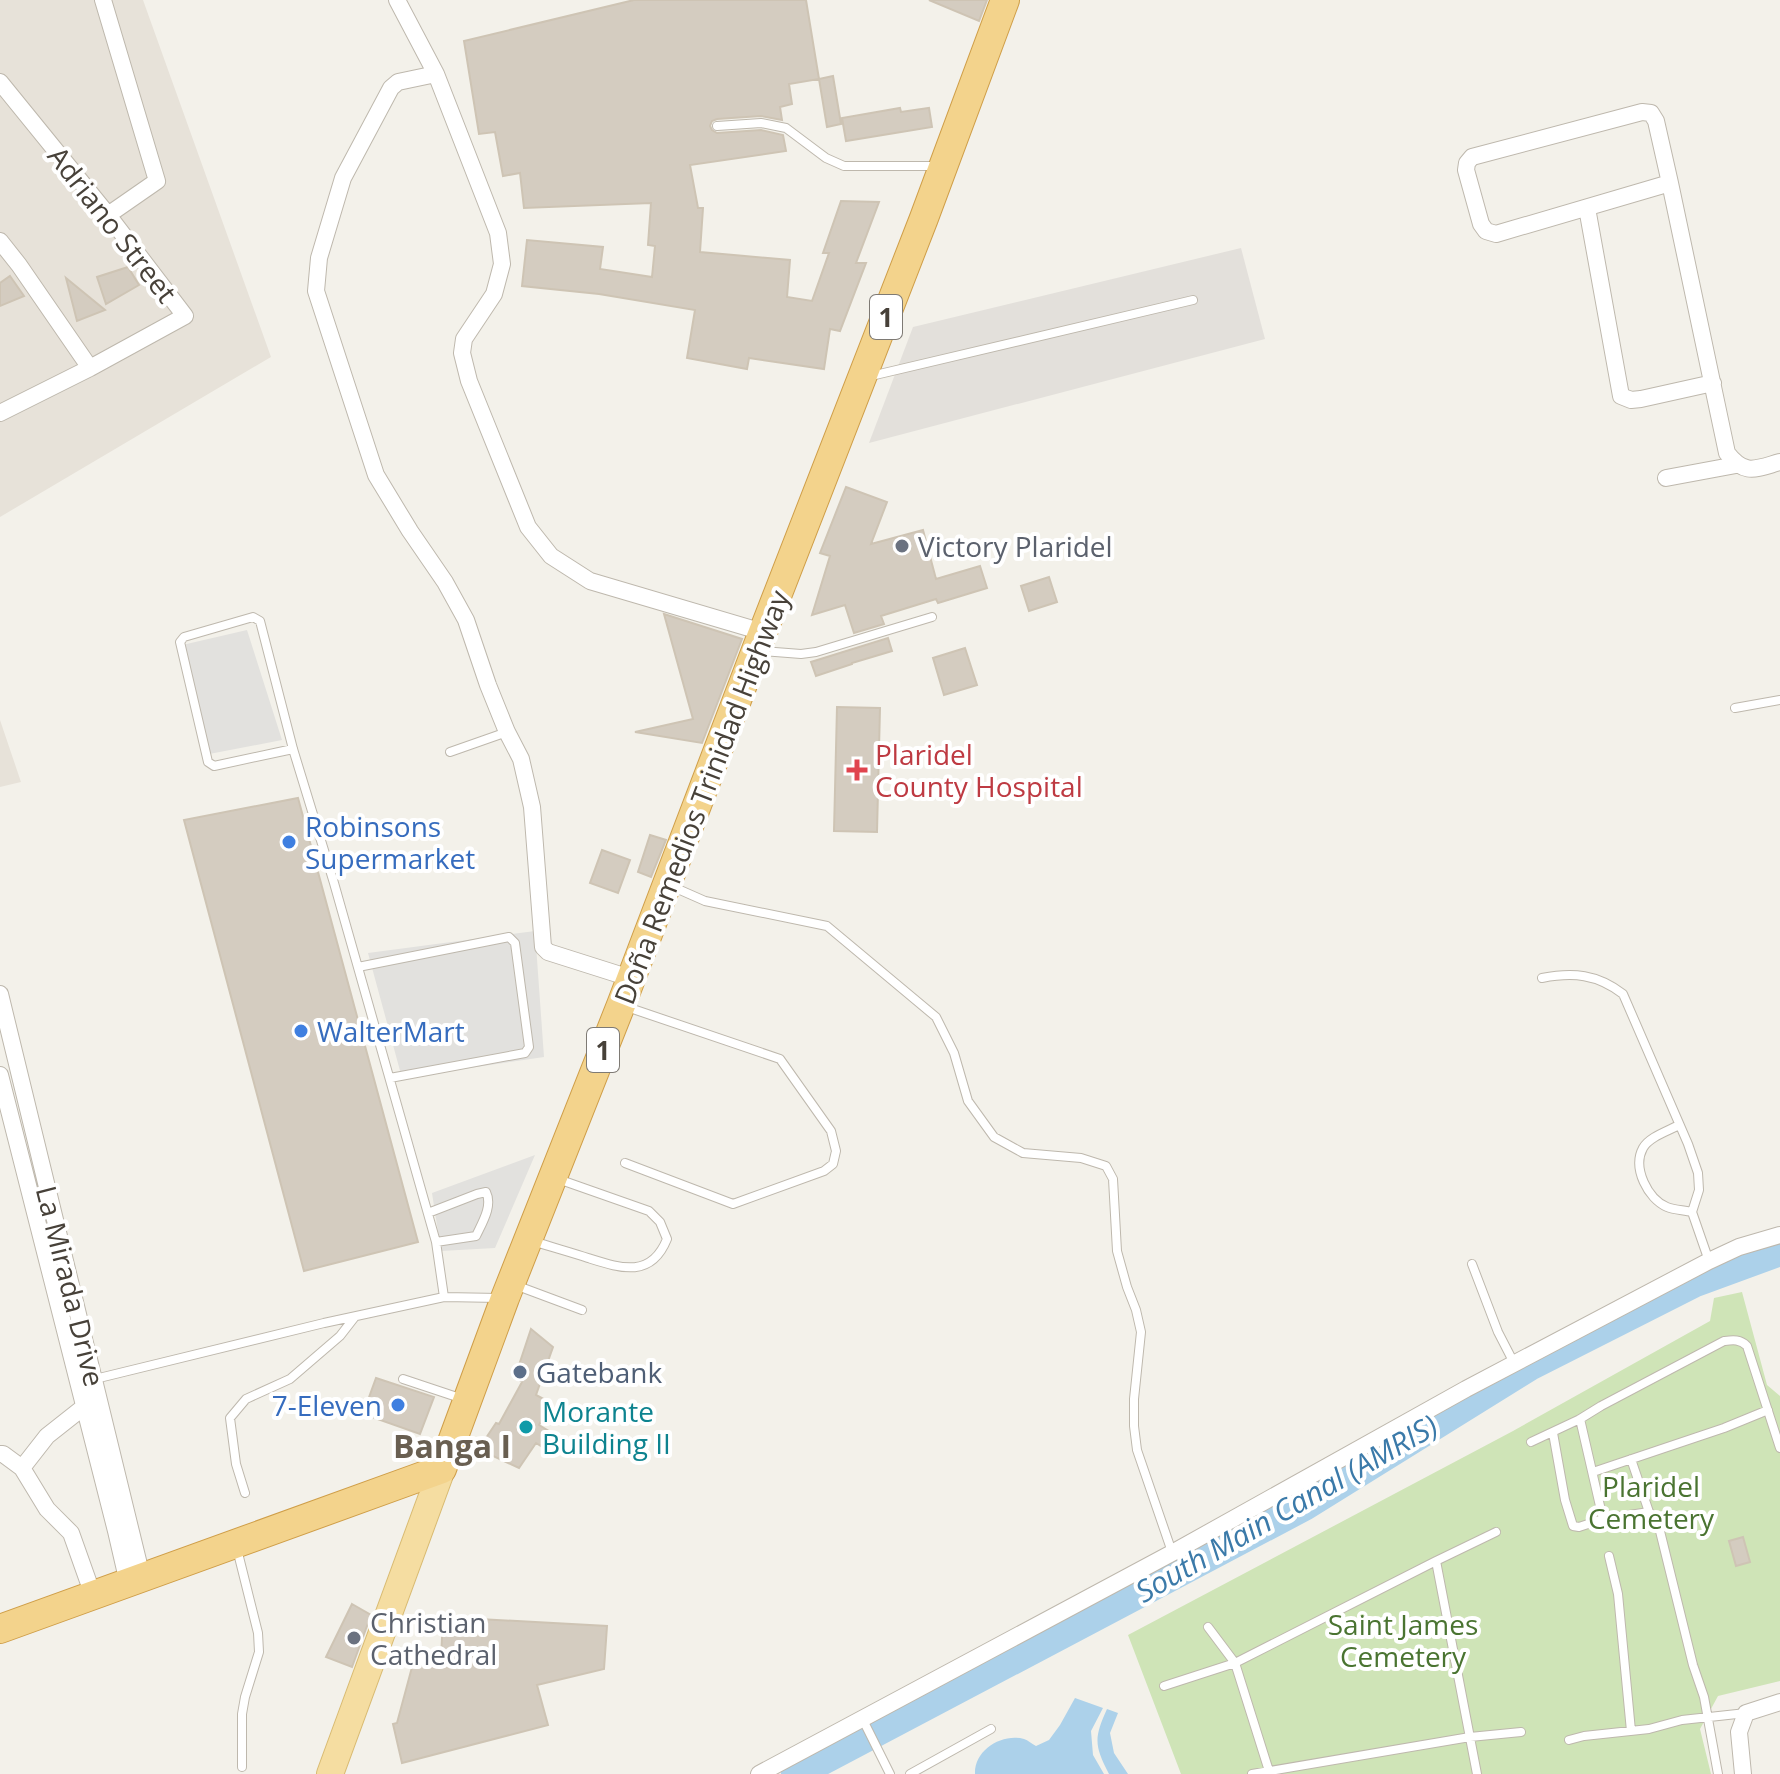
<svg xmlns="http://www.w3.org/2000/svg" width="1780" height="1774" font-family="'Open Sans',sans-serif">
	<rect width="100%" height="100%" fill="#f3f1ea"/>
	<path fill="#e7e2d9" d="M0,0H143L271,357L0,517Z
		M0,720L21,782L0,787Z"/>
	<path fill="#e3e0db" d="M1241,248L1265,339L869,443L913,327Z"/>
	<path fill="#cfe4b7" d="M1742,1292L1767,1385L1780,1396V1681L1718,1696L1700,1729L1711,1774H1181L1128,1635L1513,1431L1710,1321L1714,1298Z"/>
	<path fill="#e2e1de" d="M247,630L282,740L204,755L178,646Z
		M535,931L544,1057L402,1078L368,953Z
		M535,1155L495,1248L441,1251L432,1193Z"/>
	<path fill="#acd1ea" d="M1075,1698L1103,1708L1091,1731L1093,1755L1104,1774H975C974,1750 1002,1733 1024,1739C1028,1740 1032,1744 1036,1746L1049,1740L1060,1725Z
		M1107,1709L1118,1713L1110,1733L1114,1753L1128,1774H1109C1094,1745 1094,1738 1107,1709Z"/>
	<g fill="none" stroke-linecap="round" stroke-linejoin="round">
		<path stroke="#acd1ea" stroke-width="30" d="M796,1774L1304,1506L1531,1365L1693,1283L1780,1251"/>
	</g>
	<path fill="#d4ccc0" stroke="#cec4b4" stroke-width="2" d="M634,0H806L819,79L789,84L792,104L780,107L782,120L761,116L717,119L712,121L710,126L712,130L717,133L761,130L783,135L786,151L690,165L698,208H703L700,252L790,260L787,297L812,301L829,253H823L841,201L879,202L856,263H866L840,331L830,329L824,369L749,358L747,369L687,358L695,310L599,294L522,286L527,240L603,247L600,269L652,277L655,246L648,245L651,203L524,208L520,173L503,176L495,132L479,134L464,41Z
		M929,0H987L979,21Z
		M833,76L841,124L827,127L819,79Z
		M900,108L901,112L929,108L932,127L846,141L842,118Z
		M128,267L139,285L106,304L97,277Z
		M10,276L24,296L0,306V283Z
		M66,278L105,310L77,321Z
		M846,487L887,502L871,544L923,530L936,579L980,566L987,588L938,603L936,599L881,616L884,624L854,633L845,605L812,615L830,556L820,553Z
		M1049,577L1057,602L1029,611L1021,586Z
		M664,614L742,639L702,743L635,732L693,719Z
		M888,638L892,651L852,663V664L816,676L811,662Z
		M965,648L977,685L944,695L933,658Z
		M837,707L880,708L877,832L834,831Z
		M298,798L418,1242L304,1271L184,820Z
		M650,835L666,840L651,877L638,872Z
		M602,850L630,860L618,893L590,883Z
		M531,1329L553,1347L536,1395L551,1403L539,1425L549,1431L541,1446L536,1443L519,1468L493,1456L484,1441L496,1423L499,1424L522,1382L515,1377Z
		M376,1378L434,1397L420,1434L363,1414Z
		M1743,1537L1750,1562L1736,1566L1729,1541Z
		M352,1604L371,1615L352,1667L326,1657Z
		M443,1617L607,1626L604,1669L537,1685L548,1725L402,1763L393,1724L397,1723L415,1656L441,1659Z"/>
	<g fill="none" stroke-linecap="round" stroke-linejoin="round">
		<defs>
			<path id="service" d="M717,126L761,123L786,128L826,158L844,166H939
				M871,376L1193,300
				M762,651L801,654L816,652L932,617
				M1735,708L1780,700
				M293,749L214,766L208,762L180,642L184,637L253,617L260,621L293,749L334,883L436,1242L444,1297
				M450,752L507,732
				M671,886L705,901L827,926L936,1017L954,1053L968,1101L994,1137L1023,1153L1081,1158L1106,1166L1113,1179L1117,1251L1127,1287L1136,1310L1141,1332L1134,1399V1426L1137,1450L1172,1552
				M358,967L509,937L515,943L529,1047L525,1053L390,1078
				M1542,978C1573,972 1597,974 1623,994L1688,1144L1698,1173L1699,1190L1692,1212L1709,1261
				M624,1006L780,1059L831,1131L836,1151L833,1164L824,1171L733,1204L625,1163
				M1679,1125C1668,1131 1649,1137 1643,1148C1632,1168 1648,1199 1667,1207C1674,1210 1684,1210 1692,1212
				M428,1213L477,1194L486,1192C493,1206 482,1223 476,1236L436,1242
				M533,1241C551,1247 570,1252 588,1258C620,1268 651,1279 667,1239L660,1222L649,1211L558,1179
				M1472,1264L1498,1332L1514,1363
				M515,1285L582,1310
				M95,1379L324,1323L444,1297L499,1298
				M403,1379L463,1399
				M1580,1419L1603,1519
				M1553,1433L1565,1500L1573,1526L1579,1527L1603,1519L1649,1512
				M1531,1442L1580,1419L1601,1406L1724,1341C1733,1340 1740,1339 1747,1346L1780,1448
				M1631,1459L1649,1512L1657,1519L1693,1665L1704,1697L1718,1774
				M1593,1472L1724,1428L1768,1410
				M245,1493L236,1464L230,1418L246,1399L290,1379L340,1336L354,1318
				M237,1549L258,1633L259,1652L245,1697L242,1714V1767
				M1609,1556L1618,1594L1631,1731
				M1208,1627L1235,1663L1269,1771
				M1164,1686L1235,1663L1436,1561
				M863,1720L890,1774
				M1569,1740L1584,1736L1649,1729L1682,1720L1746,1713
				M910,1774L991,1729
				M1252,1774L1470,1737L1521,1732
				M1477,1774L1436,1561L1496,1532"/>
			<path id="minor" d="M103,0L157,181L108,215
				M397,0L436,74L498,233L502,264L494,294L464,339L462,353L469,381L528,527L551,556L590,581L763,632
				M436,74L398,82L391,88L343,178L319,258L316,291L376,475L410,531L445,582L466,620L488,685L507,732L521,759L532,807L543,947L548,952L630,978
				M0,82L108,215L185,316L90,368L0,413
				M1670,183L1496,234L1486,231L1481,224L1466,170L1467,163L1472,157L1642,112L1651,113L1656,121L1670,183L1727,453C1745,476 1755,469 1780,462
				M1587,208L1621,396L1631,400L1641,399L1713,383
				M0,241L19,265L90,368
				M1666,478L1736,465
				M0,994L142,1577
				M0,1075L116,1531L128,1583
				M0,1454H3L22,1468L47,1509L71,1533L93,1595
				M22,1468L47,1436L85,1406
				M759,1774L1172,1553L1466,1389L1709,1261L1739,1247L1780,1235
				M1743,1774L1739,1732L1746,1713L1780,1702"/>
			<path id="primary" d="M330,1774L442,1469"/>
			<path id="trunk" d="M0,1629L442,1469L505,1298L621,1005L756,650L924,218L1005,0"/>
		</defs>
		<use href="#service" stroke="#beb8ad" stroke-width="10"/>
		<use href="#minor" stroke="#beb8ad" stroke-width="18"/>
		<use href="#primary" stroke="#d9bb72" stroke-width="28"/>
		<use href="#trunk" stroke="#cf9e48" stroke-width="30"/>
		<use href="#service" stroke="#fff" stroke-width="8"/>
		<use href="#minor" stroke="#fff" stroke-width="16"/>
		<use href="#primary" stroke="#f5dda1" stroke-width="26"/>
		<use href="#trunk" stroke="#f3d38c" stroke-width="28"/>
	</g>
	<g fill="#6b7280" stroke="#fff" stroke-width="3">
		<circle cx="902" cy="546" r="8"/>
		<circle cx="354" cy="1638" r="8"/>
	</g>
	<path fill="#e0444e" stroke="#fff" stroke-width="3" d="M853 758h8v8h8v8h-8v8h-8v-8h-8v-8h8z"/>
	<g fill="#3f7fe0" stroke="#fff" stroke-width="3">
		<circle cx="289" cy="842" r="8"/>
		<circle cx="301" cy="1031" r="8"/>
		<circle cx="398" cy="1405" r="8"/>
	</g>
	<circle fill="#5c6f8a" stroke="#fff" stroke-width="3" cx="520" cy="1372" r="8"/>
	<circle fill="#0f9aa8" stroke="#fff" stroke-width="3" cx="526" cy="1427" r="8"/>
	<g text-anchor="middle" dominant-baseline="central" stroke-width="8" stroke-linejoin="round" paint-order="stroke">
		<g fill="#fff" stroke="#7e7a74" stroke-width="2">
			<rect x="870" y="295" width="32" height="44" rx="6"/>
			<rect x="587" y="1028" width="32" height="44" rx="6"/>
		</g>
		<g font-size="26" font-weight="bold" fill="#474139">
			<text x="886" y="317">1</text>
			<text x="603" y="1050">1</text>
		</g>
		<g font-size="28" fill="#474139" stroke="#fff">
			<text transform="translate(113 224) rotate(52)">Adriano Street</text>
			<text transform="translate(701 797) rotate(-69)">Doña Remedios Trinidad Highway</text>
			<text transform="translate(71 1286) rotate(76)">La Mirada Drive</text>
		</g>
		<g font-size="28" fill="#5b616d" stroke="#fff" text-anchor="start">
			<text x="918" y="546">Victory Plaridel</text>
			<text x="370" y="1622">Christian<tspan x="370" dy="32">Cathedral</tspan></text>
		</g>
		<g font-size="28" fill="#be3a42" stroke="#fff" text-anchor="start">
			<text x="875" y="754">Plaridel<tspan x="875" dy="32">County Hospital</tspan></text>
		</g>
		<g font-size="28" fill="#366cbe" stroke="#fff" text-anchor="start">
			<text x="305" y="826">Robinsons<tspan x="305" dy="32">Supermarket</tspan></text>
			<text x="317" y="1031">WalterMart</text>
			<text x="382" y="1405" text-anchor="end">7-Eleven</text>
		</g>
		<g font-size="28" fill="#4e5e75" stroke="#fff" text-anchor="start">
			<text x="536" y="1372">Gatebank</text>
		</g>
		<g font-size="28" fill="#0d838f" stroke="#fff" text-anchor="start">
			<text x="542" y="1411">Morante<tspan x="542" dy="32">Building II</tspan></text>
		</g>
		<g font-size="28" fill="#4a7431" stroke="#fff">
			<text x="1651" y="1486">Plaridel<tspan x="1651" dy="32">Cemetery</tspan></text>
			<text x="1403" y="1624">Saint James<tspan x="1403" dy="32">Cemetery</tspan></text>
		</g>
		<g font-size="30" font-style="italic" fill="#3b7aa9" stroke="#fff">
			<text transform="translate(1286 1508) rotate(-30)">South Main Canal (AMRIS)</text>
		</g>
		<g font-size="32" font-weight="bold" fill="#695f51" stroke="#fff">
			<text x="452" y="1445">Banga I</text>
		</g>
	</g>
</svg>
